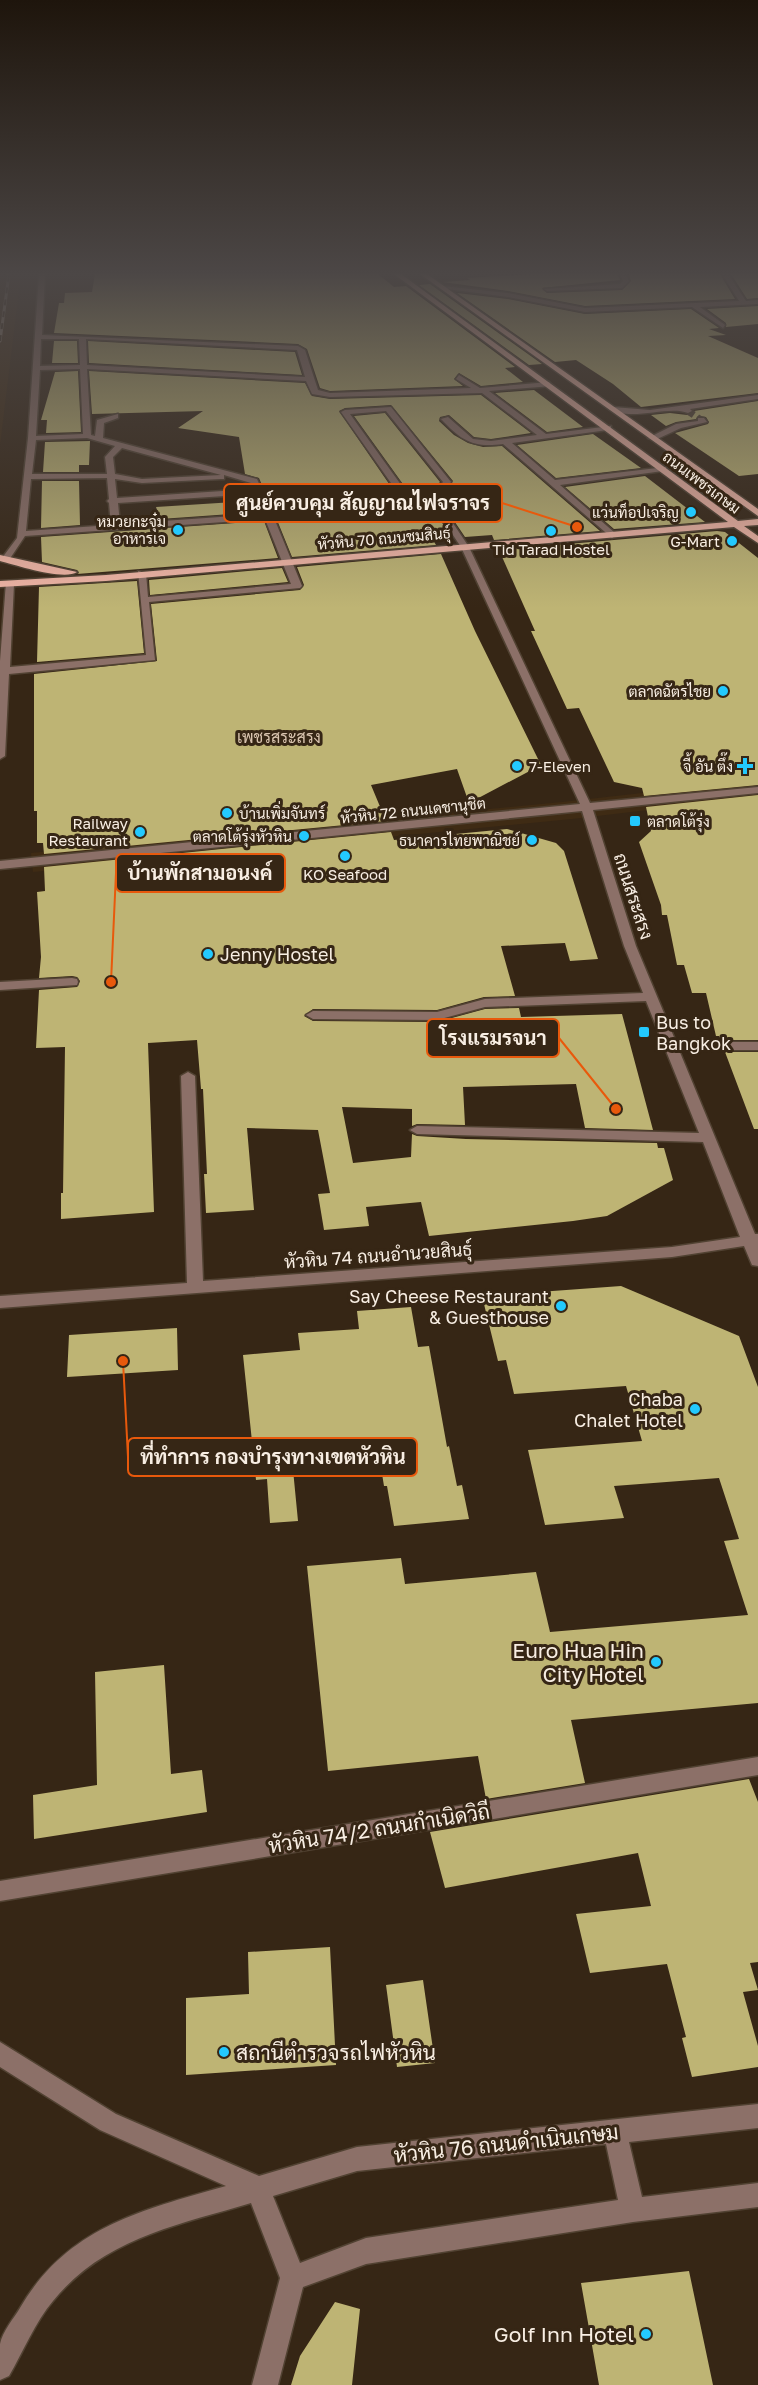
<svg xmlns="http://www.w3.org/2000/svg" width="758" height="2385" font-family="'Golos Text',Sarabun,sans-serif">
	<rect width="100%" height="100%" fill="#362615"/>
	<path fill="#3f2b14" d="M0,274H21L0,445Z
		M758,780V797L572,819L33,872L31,853L562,802Z"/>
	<path fill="#beb474" d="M95,274H378L394,287L406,286L515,367L505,368L523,382L481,386L459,373L454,379L463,386L330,391L320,388L307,349L298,344L54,333L59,303H64L65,293L92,292Z
		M536,274H618L620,280L542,288L547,293L622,290L631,281L629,274H720L735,299L585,306L508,291L443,282L470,280L467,278Z
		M731,274H758V298L747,299Z
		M430,284L542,364L529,365L419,285Z
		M457,293L508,299L585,314L691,309L719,328L709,329L726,335L708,336L758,358V393L641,407L613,384L576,360L555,362Z
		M758,306V324L726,327V323L707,309Z
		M54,341H77L78,363H52Z
		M88,341L295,352L302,375L89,363Z
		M78,371L81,432L46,433L47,420H41L55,372Z
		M89,371L305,383L312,396L330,399L481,395L531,433L491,439L474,437L449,415L440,417L439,421L454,435L468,443L483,447L502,446L600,531L494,540L492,535L465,537L442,503L441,496L453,481L391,405L345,408L339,411L396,494L429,500L273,511L259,478L245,474L239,437L178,428L203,411L92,414Z
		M534,390L583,427L547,432L495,393Z
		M758,401V474L739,476L675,433L708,424L709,422L706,417L698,416L696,419L676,422L666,426L651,415L670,413L687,415L694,411Z
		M385,413L440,482L432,490L405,487L354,416Z
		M593,434L641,468L556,478L517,445Z
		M90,441L89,465H79V472H43L45,442Z
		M645,476L705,522L614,529L565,487Z
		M42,481H79L80,525L41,528Z
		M254,496L260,512L160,519L156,507L250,501L249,497Z
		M433,509L452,538L433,540L436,545L292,557L277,520Z
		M264,521L278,558L77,574L79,573L77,570L42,562L41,537Z
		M717,531L725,532L758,558V785L644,796L642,788L614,782L579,708L567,709L531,631H535L499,550Z
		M441,554L475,631L541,765L469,803L457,769L371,785L386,821L44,854L43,843H37V811H34V674L157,661L151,604L300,590L304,585L297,567Z
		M282,568L288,582L150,595L149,580Z
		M137,581L144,653L37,662L39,587Z
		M758,795V1040H721L719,1036H716L706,993H692L684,965H677L667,915H662L661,905L639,842L651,831L646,807Z
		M507,829L556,843L564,851L598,959L570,961L565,943L501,946L515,996L484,997L437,1010L313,1009L304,1016L313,1021L437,1022L485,1009L519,1008L521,1017L622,1014L653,1130L585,1128L576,1084L463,1087L465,1125L417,1124L412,1126V1109L342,1107L353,1163L411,1157L412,1134L417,1136L466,1139L657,1143L658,1148H664L673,1180L607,1216L573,1221L429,1236L421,1202L366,1207L369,1226L324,1230L318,1194L330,1193L318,1130L247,1128L254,1210L206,1213L204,1174H207L203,1089H201L197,1040L148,1043L154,1212L61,1219V1193H63L65,1047L36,1048L39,990L77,987L80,981L77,977L72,976L39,978L41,957L37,892L45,891L44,867L391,832L394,840Z
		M725,1052H758V1129H754Z
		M621,1286L739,1336L758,1387V1703L571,1720L585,1783L486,1799L478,1756L328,1771L307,1566L401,1558L405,1584L536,1572L550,1632L748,1615L724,1541L739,1539L719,1478L614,1486L624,1518L545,1525L528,1450L642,1441L626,1386L514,1394L506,1360L498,1361L482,1296Z
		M411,1307L418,1347L429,1346L447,1447L449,1446L457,1486L462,1485L469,1519L394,1526L387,1486H384L377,1443L291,1449L298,1521L270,1523L267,1479L256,1480L243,1355L300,1350L298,1333L359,1329L357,1311Z
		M177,1328L178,1370L67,1377L69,1335Z
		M164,1665L171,1774L202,1770L207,1812L34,1839L33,1795L97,1785L95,1672Z
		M749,1779L758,1802V1962L750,1963L758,1990L743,1992L758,2046V2067L692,2077L682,2038L686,2037L667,1964L590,1973L576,1914L651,1906L638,1853L445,1888L430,1832Z
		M330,1947L336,2065L186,2075V1998L249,1994L248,1952Z
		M423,1980L435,2063L397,2067L386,1985Z
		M689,2271L713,2385H599L581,2283Z
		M335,2302L360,2309L352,2385H291L300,2356Z"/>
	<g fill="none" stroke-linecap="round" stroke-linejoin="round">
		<path stroke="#534434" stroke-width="7" stroke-dasharray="7 4" stroke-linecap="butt" d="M688,411L701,420"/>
		<defs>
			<path id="minor" d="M39,274H45L42,335L298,346L305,350L318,390L330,393L471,388L456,379L459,375L480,388L549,382L552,386L489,391L546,434L611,426V430H608L512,443L555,480L666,467V471H663L560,485L615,533L616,535L612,538L503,444C473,448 462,441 441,419L448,417L473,439L491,441L537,435L482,393L330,397L312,394L306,381L87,369L91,435L95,436L97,420L118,414V418L104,423L103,438L257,479L272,513L432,502L431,497L398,493L341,412L345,410L391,407L451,482L439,495L440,504L469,547L590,803L758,787V793L593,810L636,946L676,1042H758V1050H679L755,1234H758V1266L752,1265L744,1246L672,1257L0,1308V1296L187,1283L181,1076L188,1072L195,1076L203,1281L672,1247L740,1237L703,1142L417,1134L410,1130L417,1126L699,1133L646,1001L485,1007L437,1020L313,1019L306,1015L313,1011L437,1012L485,999L643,993L624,946L582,811L0,869V861L580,804L461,547L434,507L274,518L302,586L300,588L149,602L155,660L9,674L5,756L0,759V661L6,582L14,584L10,667L146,655L138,571L146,573L148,597L291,584L265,519L25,536L9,560H3L2,558L17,538L28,438ZM41,339H79L80,365L40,366ZM86,339L297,350L305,377L87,365ZM80,369L83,434L36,436L40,370ZM386,411L443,482L433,492L404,489L350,414ZM87,438L115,446L105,457L107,474H32L36,440ZM122,448L221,475L142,479L115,474L113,457ZM224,475L251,483L253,489L117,498L115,479L142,483L221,479H224ZM107,478L109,499L107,501L109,503L111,525L26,531L31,479ZM255,494L263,514L120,524L118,503Z
				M620,274H626L629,281L622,288L547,291L544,289L620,284L623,281Z
				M722,274H728L746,301L758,300V304L700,307L725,325L723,328L692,307L585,312L508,297L439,288L442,286L508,293L585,308L739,301Z
				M758,395V399L690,409L692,411L688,413C667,405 632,422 609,409L613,407L650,410Z
				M698,418H704L707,422L681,428L655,440L648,438L676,424L698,421Z
				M72,978L77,979L78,982L77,985L0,990V982Z
				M758,1757V1775L0,1901V1881Z
				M0,2042L116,2114L259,2176L357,2147L758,2104V2128L629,2142L642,2197L758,2183V2207L633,2222L366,2264L303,2287L278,2385H252L280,2278L251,2203C178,2225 104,2238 53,2301C35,2322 23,2352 9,2376L0,2380C0,2368 0,2355 0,2344C2,2332 14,2318 20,2308C67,2227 142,2210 226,2186L100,2130L0,2067ZM606,2144L618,2200L366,2238L300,2263L273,2196L357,2171Z"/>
			<path id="major" d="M394,274H401L738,521L758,519V525L744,526L758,536V543L734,527L106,581L0,587V581L106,575L728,522Z
				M420,274H427L758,509V516Z
				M0,555L77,572C64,581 16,565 0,561Z"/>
		</defs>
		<use href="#minor" stroke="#514232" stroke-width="3"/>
		<use href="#major" stroke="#514232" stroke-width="3"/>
		<use href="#minor" fill="#8c7068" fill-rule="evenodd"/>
		<use href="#major" fill="#f1b6a6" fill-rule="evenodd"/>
		<defs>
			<path id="rail" d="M0,341L9,274"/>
		</defs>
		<use href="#rail" stroke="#938577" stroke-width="3"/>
		<use href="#rail" stroke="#362615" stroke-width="2" stroke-dasharray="6" stroke-linecap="butt"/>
	</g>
	<linearGradient id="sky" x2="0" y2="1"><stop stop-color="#1e150c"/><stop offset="0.45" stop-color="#4c4746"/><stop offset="1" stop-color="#4c4746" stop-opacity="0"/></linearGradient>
	<rect width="758" height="608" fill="url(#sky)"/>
	<g fill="#23c9fe" stroke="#362615" stroke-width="2">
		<circle cx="691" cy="512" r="6"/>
		<circle cx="178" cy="530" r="6"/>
		<circle cx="551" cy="531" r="6"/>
		<circle cx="732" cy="541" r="6"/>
		<circle cx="723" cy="691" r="6"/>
		<circle cx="517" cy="766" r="6"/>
		<path d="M742 757h6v6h6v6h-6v6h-6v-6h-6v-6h6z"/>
		<circle cx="227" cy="813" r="6"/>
		<rect x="629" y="815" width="12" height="12" rx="3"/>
		<circle cx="140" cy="832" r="6"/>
		<circle cx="304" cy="836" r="6"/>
		<circle cx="532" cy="840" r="6"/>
		<circle cx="345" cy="856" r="6"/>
		<circle cx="208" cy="954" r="6"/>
		<rect x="638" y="1026" width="12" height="12" rx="3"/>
		<circle cx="561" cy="1306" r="6"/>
		<circle cx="695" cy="1409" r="6"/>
		<circle cx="656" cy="1662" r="6"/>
		<circle cx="224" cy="2052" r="6"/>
		<circle cx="646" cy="2334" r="6"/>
	</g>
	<g text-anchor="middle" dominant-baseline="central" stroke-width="6" stroke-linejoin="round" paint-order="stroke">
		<g font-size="15" fill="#f8eee3" stroke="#362615">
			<text transform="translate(702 482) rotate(37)">ถนนเพชรเกษม</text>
			<text transform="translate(384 538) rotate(-5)">หัวหิน 70 ถนนชมสินธุ์</text>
			<text transform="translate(413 810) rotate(-6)">หัวหิน 72 ถนนเดชานุชิต</text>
		</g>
		<g font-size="15" fill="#f8eee3" stroke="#362615" text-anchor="end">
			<text x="679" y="512">แว่นท็อปเจริญ</text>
			<text x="166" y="521">หมวยกะจุ๋ม<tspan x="166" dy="17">อาหารเจ</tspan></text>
			<text x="720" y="541">G-Mart</text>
			<text x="551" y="549" text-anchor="middle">Tid Tarad Hostel</text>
			<text x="711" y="691">ตลาดฉัตรไชย</text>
			<text x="529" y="766" text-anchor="start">7-Eleven</text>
			<text x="733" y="766">จี้ อัน ตึ๊ง</text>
			<text x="239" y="813" text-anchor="start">บ้านเพิ่มจันทร์</text>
			<text x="647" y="821" text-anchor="start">ตลาดโต้รุ่ง</text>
			<text x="128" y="823">Railway<tspan x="128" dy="17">Restaurant</tspan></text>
			<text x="292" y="836">ตลาดโต้รุ่งหัวหิน</text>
			<text x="520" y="840">ธนาคารไทยพาณิชย์</text>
			<text x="345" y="874" text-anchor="middle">KO Seafood</text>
		</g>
		<g font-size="16" fill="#d9c4af" stroke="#362615">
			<text x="279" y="737">เพชรสระสรง</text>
		</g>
		<g font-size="18" fill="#f8eee3" stroke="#362615">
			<text transform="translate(634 896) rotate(72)">ถนนสระสรง</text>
			<text transform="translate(378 1255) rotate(-4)">หัวหิน 74 ถนนอำนวยสินธุ์</text>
		</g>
		<g font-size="18" fill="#f8eee3" stroke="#362615" text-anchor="start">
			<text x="220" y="954">Jenny Hostel</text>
			<text x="656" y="1022">Bus to<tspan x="656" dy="21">Bangkok</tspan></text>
			<text x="549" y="1296" text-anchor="end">Say Cheese Restaurant<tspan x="549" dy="21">&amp; Guesthouse</tspan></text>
			<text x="683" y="1399" text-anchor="end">Chaba<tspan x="683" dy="21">Chalet Hotel</tspan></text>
		</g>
		<g font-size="21" fill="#f8eee3" stroke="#362615" text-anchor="end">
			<text x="644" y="1650">Euro Hua Hin<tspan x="644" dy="24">City Hotel</tspan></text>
			<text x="236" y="2052" text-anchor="start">สถานีตำรวจรถไฟหัวหิน</text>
			<text x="634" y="2334">Golf Inn Hotel</text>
		</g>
		<g font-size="21" fill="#f8eee3" stroke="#362615">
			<text transform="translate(379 1828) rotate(-9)">หัวหิน 74/2 ถนนกำเนิดวิถี</text>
			<text transform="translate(506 2143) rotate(-6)">หัวหิน 76 ถนนดำเนินเกษม</text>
		</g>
	</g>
	<path fill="none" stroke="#e8590c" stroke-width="2" d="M577 527L502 503M111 982L116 873M616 1109L559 1038M123 1361L128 1457"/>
	<g fill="#e8590c" stroke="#362615" stroke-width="2">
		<circle cx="577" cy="527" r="6"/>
		<circle cx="111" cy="982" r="6"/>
		<circle cx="616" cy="1109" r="6"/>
		<circle cx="123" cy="1361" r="6"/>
	</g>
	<g fill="#362615" stroke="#e8590c" stroke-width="2">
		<rect x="224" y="484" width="278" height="38" rx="6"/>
		<rect x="116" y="854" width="169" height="38" rx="6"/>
		<rect x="427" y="1019" width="132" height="38" rx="6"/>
		<rect x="128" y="1438" width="289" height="38" rx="6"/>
	</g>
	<g font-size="20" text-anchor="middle" font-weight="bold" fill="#f8eee3">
		<text x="363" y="510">ศูนย์ควบคุม สัญญาณไฟจราจร</text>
		<text x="200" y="880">บ้านพักสามอนงค์</text>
		<text x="493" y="1045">โรงแรมรจนา</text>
		<text x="273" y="1464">ที่ทำการ กองบำรุงทางเขตหัวหิน</text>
	</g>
</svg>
